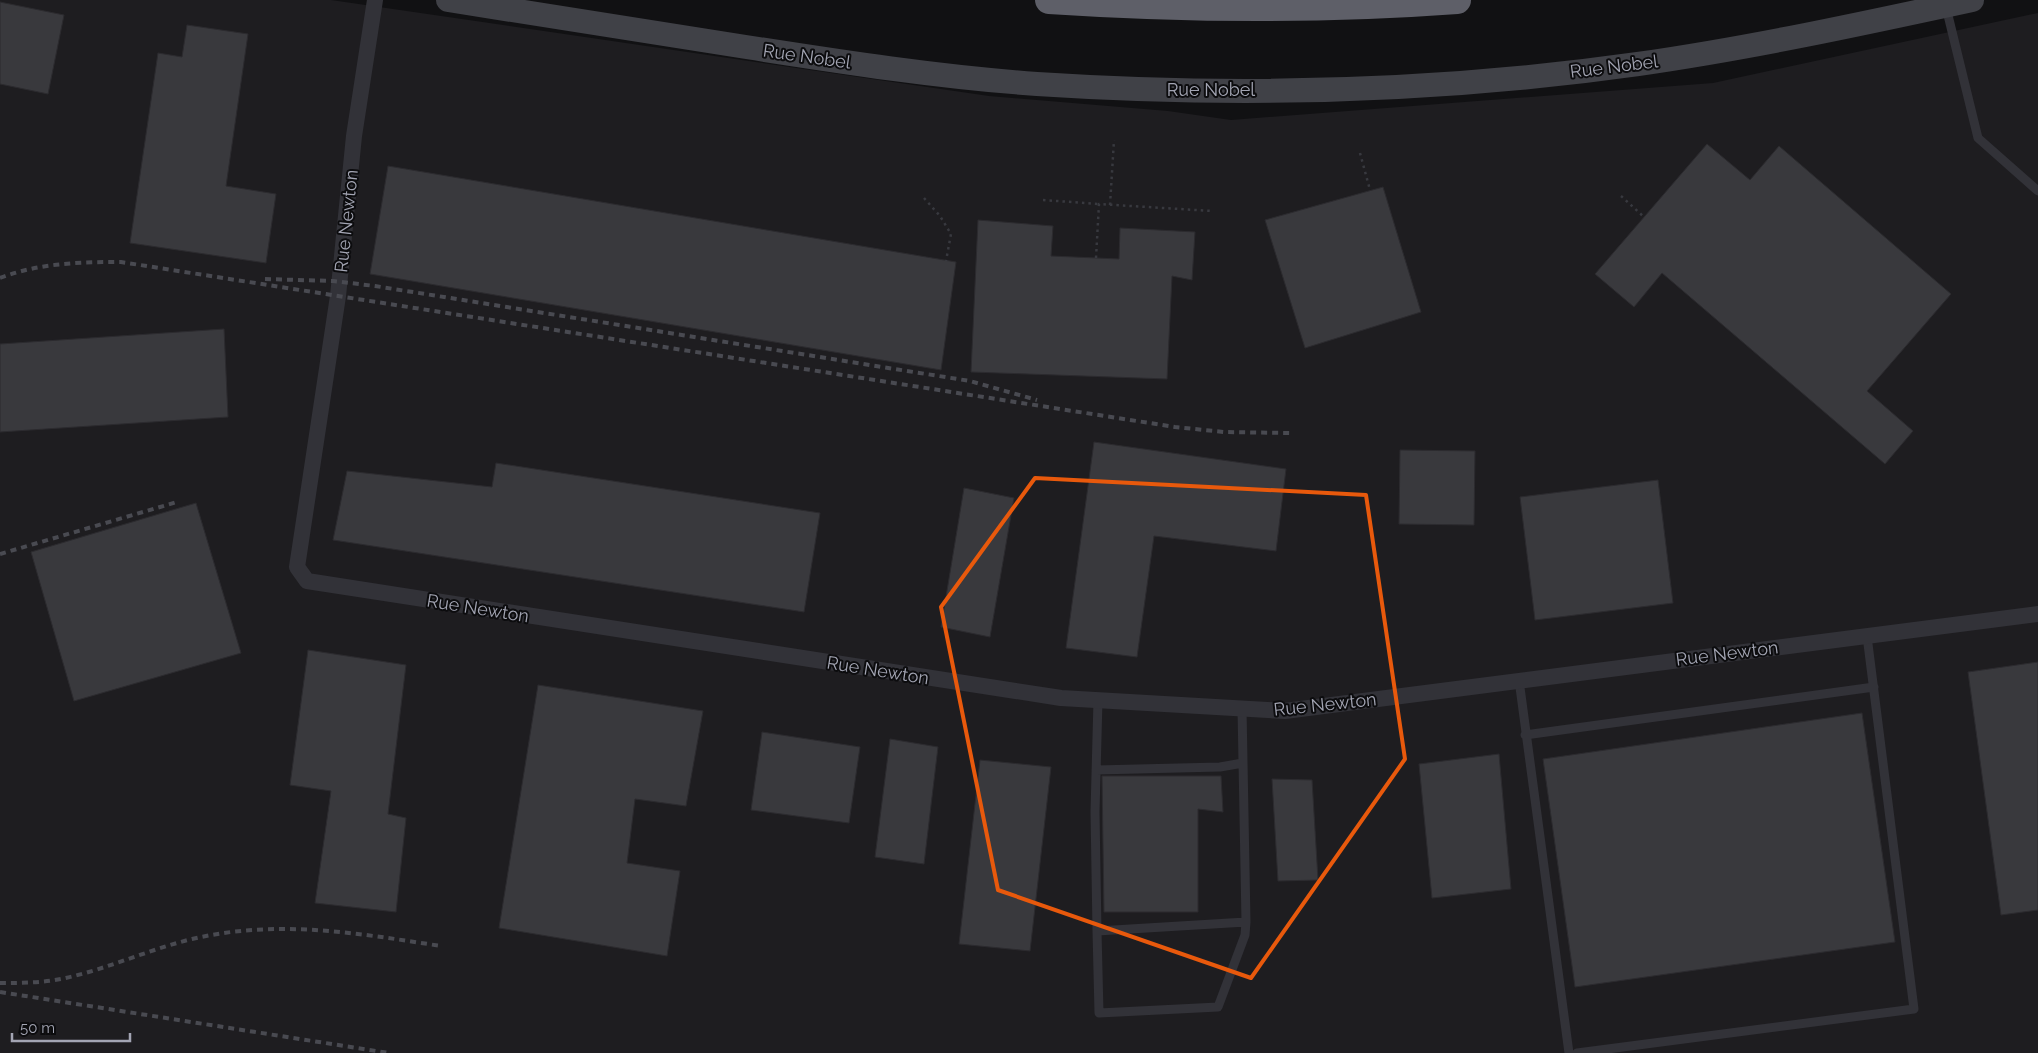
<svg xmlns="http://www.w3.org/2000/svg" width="2038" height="1053" font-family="Raleway,sans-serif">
	<rect width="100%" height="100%" fill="#111113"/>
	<path fill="#1e1d20" d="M0,0H331L989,96L1168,111L1231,120L1713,83L2038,13V1053H0Z"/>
	<path fill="#39393d" stroke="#2c2b2f" d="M0,2L64,15L48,94L0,84Z
		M187,25L248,34L226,186L276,194L266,263L130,243L158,53L182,57Z
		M1707,144L1750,180L1779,146L1951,294L1867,391L1913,431L1885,464L1662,273L1634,307L1595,274Z
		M388,166L956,262L941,370L370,274Z
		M1383,187L1421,312L1305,348L1265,220Z
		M978,220L1053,226L1051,256L1119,259L1120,228L1195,232L1192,280L1172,276L1167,379L971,372Z
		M224,329L228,417L0,432V344Z
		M1094,442L1286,469L1276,551L1154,536L1137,657L1066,648Z
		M1400,450L1475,451L1474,525L1399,524Z
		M496,463L820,513L804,612L333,540L347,471L492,487Z
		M1658,480L1673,603L1535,620L1520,497Z
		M964,488L1014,498L990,637L941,627Z
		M196,503L241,653L74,701L31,552Z
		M308,650L406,665L388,814L406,818L396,912L315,903L331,791L290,785Z
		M2038,662V910L2001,915L1968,672Z
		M538,685L703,711L686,806L635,799L627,863L680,871L667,956L499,928Z
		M1862,713L1895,942L1575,987L1543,759Z
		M762,732L860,747L849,823L751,810Z
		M890,739L938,747L924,864L875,857Z
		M1499,754L1511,889L1432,898L1419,764Z
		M980,760L1051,767L1030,951L959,944Z
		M1102,776H1221L1223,812L1198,809V912H1104Z
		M1272,779L1312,780L1318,880L1278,881Z"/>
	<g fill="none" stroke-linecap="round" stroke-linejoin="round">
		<path stroke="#38393f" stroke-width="2.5" stroke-dasharray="2.5 4" stroke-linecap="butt" d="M1360,153L1370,190
			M1621,196L1644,217
			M924,198L940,216L951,234L946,261
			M1043,200L1099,204
			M1110,205L1114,140
			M1096,258L1099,204L1212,211"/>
		<path stroke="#323238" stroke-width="9" d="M1946,7L1978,138L2038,191
			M1519,680L1569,1053
			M1098,700L1095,812L1097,931L1246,922
			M1525,735L1874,687
			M1096,770L1220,767L1243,763
			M1097,931L1099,1013L1218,1007L1245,935L1246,922L1242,708
			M1577,1053L1914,1009L1867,636"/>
		<path stroke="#323238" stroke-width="16" d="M375,0L354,136L338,296L297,567L307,581L1061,698L1285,711L2038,614"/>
		<path stroke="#404147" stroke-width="24" d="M448,0C547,16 646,32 746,47C842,62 939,77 1037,84C1236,97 1440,92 1638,64C1750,48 1861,24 1972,0"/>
		<path stroke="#5e5f68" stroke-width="28" d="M1049,0C1185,9 1321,10 1457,0"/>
		<path stroke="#494a51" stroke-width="4" stroke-dasharray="6 5" stroke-linecap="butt" d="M0,278C39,263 80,262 121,262L1175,427L1224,432L1290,433
			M265,279L333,281L375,286L970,381L1037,400
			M0,554L177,502
			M0,983C20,983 41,983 61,979C105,970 147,950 192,939C277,919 356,933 441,946
			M0,992L389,1053"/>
	</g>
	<path fill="none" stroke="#e8590c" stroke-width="4" stroke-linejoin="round" d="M1035,478L1366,495L1405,759L1251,978L998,890L941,607Z"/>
	<g text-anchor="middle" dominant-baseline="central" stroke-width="4" stroke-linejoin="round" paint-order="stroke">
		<g font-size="18" fill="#a3a5b3" stroke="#0c0c0e">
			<text transform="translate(807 56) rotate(8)">Rue Nobel</text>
			<text transform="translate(1614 66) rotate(-7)">Rue Nobel</text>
			<text x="1211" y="89">Rue Nobel</text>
			<text transform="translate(346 221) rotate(-84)">Rue Newton</text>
			<text transform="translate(478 608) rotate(9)">Rue Newton</text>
			<text transform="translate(1727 653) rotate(-7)">Rue Newton</text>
			<text transform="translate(878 670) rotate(9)">Rue Newton</text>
			<text transform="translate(1325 704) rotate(-6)">Rue Newton</text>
		</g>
	</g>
	<path d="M12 1033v8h118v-8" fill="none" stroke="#a3a5b3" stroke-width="2.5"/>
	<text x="20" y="1033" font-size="15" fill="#a3a5b3" stroke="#0c0c0e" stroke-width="4" paint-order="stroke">50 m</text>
</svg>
